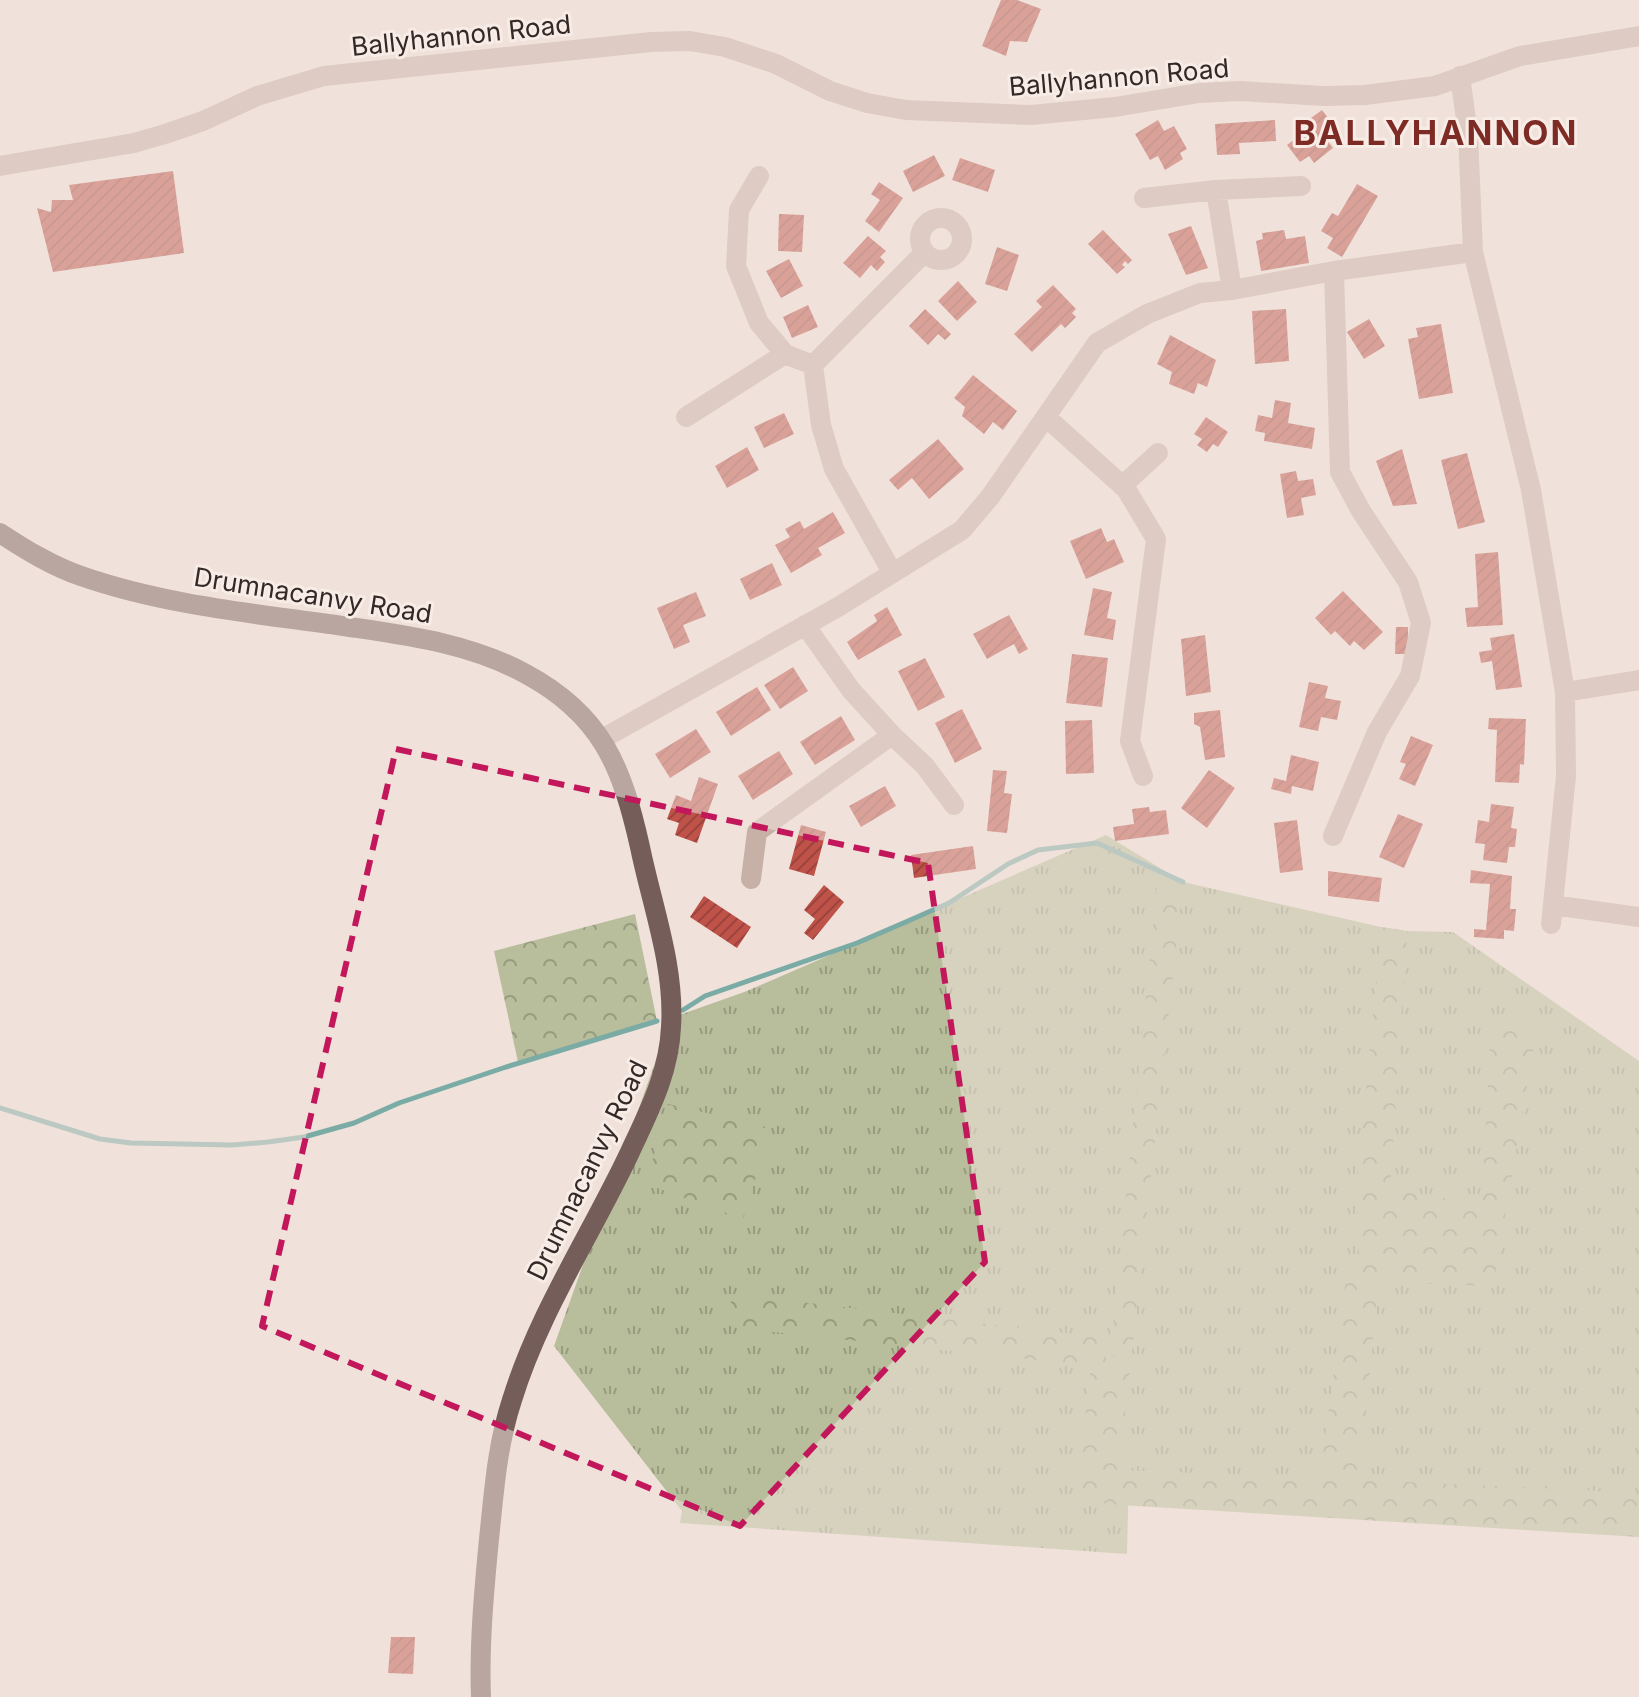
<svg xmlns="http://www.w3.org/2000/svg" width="1639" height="1697" font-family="Inter,sans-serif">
	<defs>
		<pattern id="grass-tufts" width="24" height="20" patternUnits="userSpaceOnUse" patternTransform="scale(2)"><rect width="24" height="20" fill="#b8be9b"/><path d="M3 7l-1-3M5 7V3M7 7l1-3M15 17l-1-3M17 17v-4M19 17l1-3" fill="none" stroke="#969a7e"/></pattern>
		<pattern id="forest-crowns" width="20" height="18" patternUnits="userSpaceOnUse" patternTransform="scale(2)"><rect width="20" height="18" fill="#b8be9b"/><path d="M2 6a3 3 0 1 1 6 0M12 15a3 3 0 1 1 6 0" fill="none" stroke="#969a7e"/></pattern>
		<pattern id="building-hatch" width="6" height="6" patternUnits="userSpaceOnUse" patternTransform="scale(2)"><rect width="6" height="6" fill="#bf5249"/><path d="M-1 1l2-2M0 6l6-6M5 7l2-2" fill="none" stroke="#9c443d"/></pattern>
	</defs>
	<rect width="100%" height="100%" fill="#f0e2da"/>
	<path fill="url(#grass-tufts)" d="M1106,835L1183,882L1381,927L1407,931L1453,932L1639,1061V1517L1337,1479L1129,1471L1127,1554L680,1523L682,1511L554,1346L671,1018L747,991Z"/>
	<path fill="url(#forest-crowns)" d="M1158,875L1183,882L1119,1470L1320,1478L1346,1278L1360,1279L1357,1185L1381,927L1407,931L1390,1190L1482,1204L1491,1019L1538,1022L1493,1286L1378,1282L1360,1480L1587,1490L1639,1495V1537L1120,1505L1075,1500L1091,1366L737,1328L728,1314L733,1294L1100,1337L1108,1365L1130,1364L1110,1355Z
		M635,914L657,1021L518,1062L494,951Z
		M668,1104L771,1128L743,1219L646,1184Z"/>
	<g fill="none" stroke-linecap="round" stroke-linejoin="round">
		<path stroke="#7aaba5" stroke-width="5" d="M683,1010L705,996L857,943L908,921L949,903L1008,864L1038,850L1097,843L1183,882
			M0,1108L100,1139L131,1143L232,1145L268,1142L304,1137L354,1123L399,1103L506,1067L657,1021"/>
	</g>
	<path fill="url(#building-hatch)" d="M1001,0H1017L1041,9L1027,42L1010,41L1006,56L982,46Z
		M1322,110L1338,131L1327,140L1333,148L1314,163L1309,156L1300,162L1287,145L1304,132L1300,126Z
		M1158,120L1164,131L1174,126L1187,149L1180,153L1183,159L1165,170L1158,156L1150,160L1135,134Z
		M1275,120L1276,141L1239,143L1240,154L1217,155L1215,124Z
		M934,155L945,176L913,192L903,171Z
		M960,158L995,170L988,192L952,180Z
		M173,171L184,253L53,272L37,208L51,212L52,200H73L69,185Z
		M879,182L903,198L879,232L865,221L880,200L871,194Z
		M1357,184L1378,196L1342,257L1327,248L1333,238L1321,231L1332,213L1338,216Z
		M779,214L804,215L802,252L778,251Z
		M1191,226L1208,268L1186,275L1168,234Z
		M1103,230L1132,260L1128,264L1125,261L1122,265L1125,267L1117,274L1088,244Z
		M1284,230L1286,239L1305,236L1309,263L1261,271L1256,241L1263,239L1262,233Z
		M868,236L886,251L880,257L885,262L877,271L871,265L860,278L843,263Z
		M997,247L1019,255L1007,291L985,284Z
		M789,259L803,286L781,298L766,271Z
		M958,281L977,302L957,321L938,301Z
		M1053,285L1076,309L1072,313L1076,317L1065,328L1061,324L1032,352L1014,334L1042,307L1036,301Z
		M808,305L818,327L792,338L783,317Z
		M925,309L951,334L945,340L938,334L928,345L909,326Z
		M1286,309L1289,361L1255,364L1252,311Z
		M1369,319L1385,346L1364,359L1347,332Z
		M1441,324L1453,393L1419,399L1408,339L1418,337L1416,328Z
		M1170,335L1216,360L1207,387L1198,383L1194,394L1169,384L1172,372L1157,364Z
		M973,375L1017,411L1003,430L993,422L984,434L962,416L965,407L954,398Z
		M1275,400L1291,403L1288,423L1315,428L1312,449L1264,441L1265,433L1255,431L1258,415L1272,418Z
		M784,413L794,434L764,448L754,427Z
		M1206,417L1228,432L1218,447L1213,444L1207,452L1197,445L1202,439L1194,434Z
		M938,439L964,469L929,499L912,478L898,490L889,480Z
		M747,447L759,470L727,488L715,466Z
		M1402,449L1417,504L1393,506L1376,461Z
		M1467,453L1485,522L1458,529L1441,460Z
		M1296,471L1298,481L1313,479L1316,495L1301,498L1304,515L1287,518L1280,474Z
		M833,512L845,533L818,548L822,555L791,573L775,545L790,537L785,529L800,521L804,529Z
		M1101,528L1107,542L1114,539L1124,562L1086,579L1070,541Z
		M1498,552L1503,625L1467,627L1465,608L1478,607L1475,554Z
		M772,563L782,585L750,600L740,579Z
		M1093,588L1112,592L1107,618L1116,620L1113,640L1084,635Z
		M1343,591L1383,632L1364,650L1354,641L1350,646L1335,631L1331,635L1315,618Z
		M696,592L706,616L683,625L690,642L674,649L657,608Z
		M887,607L902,635L858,660L847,642L877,621L874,615Z
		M1009,615L1028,649L1019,654L1014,644L987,659L973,634Z
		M1396,627H1408V654H1395Z
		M1514,634L1522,687L1496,690L1492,661L1481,663L1479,652L1492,650L1490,638Z
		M1205,635L1211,692L1186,696L1181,639Z
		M1072,654L1108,658L1102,707L1066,703Z
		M925,658L945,697L918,711L898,671Z
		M793,667L808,691L780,709L764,685Z
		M1309,682L1328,686L1325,698L1341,701L1337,720L1321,717L1318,731L1299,727Z
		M757,687L771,710L731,736L716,712Z
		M962,709L982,749L955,763L935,723Z
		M1220,710L1225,757L1205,760L1200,727L1194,724V713Z
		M841,716L855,740L815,765L800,742Z
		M1489,718L1526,719L1524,765L1520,764L1519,783L1495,782L1497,730L1488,729Z
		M1092,720L1094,773L1066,774L1065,721Z
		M696,729L711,752L670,778L655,754Z
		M1411,736L1433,745L1415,786L1399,779L1406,764L1400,762Z
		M779,751L793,774L753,800L738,776Z
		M1291,755L1319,762L1313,791L1292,786L1291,794L1271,789L1274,778L1286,781Z
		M993,770L1007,771L1004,793L1012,794L1007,833L987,831Z
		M1209,770L1235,788L1207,828L1181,808Z
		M699,777L718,784L697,843L675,835L679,823L667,819L676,795L691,801Z
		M885,786L896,806L861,827L849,806Z
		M1491,804L1514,807L1511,828L1517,829L1515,847H1509L1507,863L1483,860L1485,844L1475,843L1478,820L1489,822Z
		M1149,807L1150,812L1166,810L1169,834L1115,841L1113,827L1134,824L1132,809Z
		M1398,814L1423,824L1404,868L1379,857Z
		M1297,820L1303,870L1280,873L1274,823Z
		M801,825L826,832L814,876L789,869Z
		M973,846L976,869L914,878L911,855Z
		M1471,870L1512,876L1510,909H1516L1514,931L1504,930V939L1474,937V929L1486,930L1490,884L1470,883Z
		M1328,871L1382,878L1379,902L1328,896Z
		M824,885L844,902L813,940L804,933L815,919L804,910Z
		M704,896L751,927L737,948L690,917Z
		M391,1637H415L413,1674L388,1673Z"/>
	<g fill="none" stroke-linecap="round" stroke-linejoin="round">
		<path stroke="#c7b0a6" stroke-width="20" d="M1460,76L1468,134L1473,252L1531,490L1565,692L1566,776L1551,924
			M0,166L134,143L165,134L203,121L257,96L324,76L651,42L690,41L725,47L776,64L830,91L867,103L906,110L1031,115L1115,107L1199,93L1240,91L1324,96L1365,95L1435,86L1520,56L1639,36
			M759,176L739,210L736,266L759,323L785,354L813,365L821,425L834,469L892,572
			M1216,190L1232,290
			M1144,198L1216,190L1301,186
			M920 239a21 21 0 1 1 42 0a21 21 0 1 1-42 0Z
			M813,365L925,252
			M686,417L785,354
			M1046,417L1126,489L1156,539L1130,741L1143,776
			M1122,486L1158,453
			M805,625L851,690L892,735L925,766L954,805
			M1565,692L1639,680
			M602,739L838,607L962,530L990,497L1097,343L1147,314L1200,293L1232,290L1334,271L1473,252
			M1333,836L1377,732L1410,676L1421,623L1408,582L1361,511L1340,472L1334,271
			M751,879L757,832L892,735
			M1553,905L1639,917"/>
		<path stroke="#755d59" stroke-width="20" d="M0,533C26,550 52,566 81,576C167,606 261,614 350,627C411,636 471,644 526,674C602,715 622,767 640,847C652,906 675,966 671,1027C669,1073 649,1111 630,1152C591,1235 539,1312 512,1400C497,1445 494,1492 489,1539C484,1591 479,1645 481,1697"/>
	</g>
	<path d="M0 0H1639V1697H0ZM396,749L928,863L985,1262L740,1526L262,1326Z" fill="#f0e2da" fill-opacity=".55" fill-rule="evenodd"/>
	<path fill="none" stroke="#c2185b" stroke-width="6" stroke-dasharray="16 10" stroke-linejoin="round" d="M396,749L928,863L985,1262L740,1526L262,1326Z"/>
	<g text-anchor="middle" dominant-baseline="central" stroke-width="6" stroke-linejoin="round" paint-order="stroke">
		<g font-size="26" fill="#342927" stroke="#f8ece6">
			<text transform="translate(461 35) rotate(-6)">Ballyhannon Road</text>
			<text transform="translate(1119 77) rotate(-5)">Ballyhannon Road</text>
			<text transform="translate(313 595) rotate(9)">Drumnacanvy Road</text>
			<text transform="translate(587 1170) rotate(-64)">Drumnacanvy Road</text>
		</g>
		<g font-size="34" font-weight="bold" letter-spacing="2" fill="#7e2b25" stroke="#f8ece6">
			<text x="1436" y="132">BALLYHANNON</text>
		</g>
	</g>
</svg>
